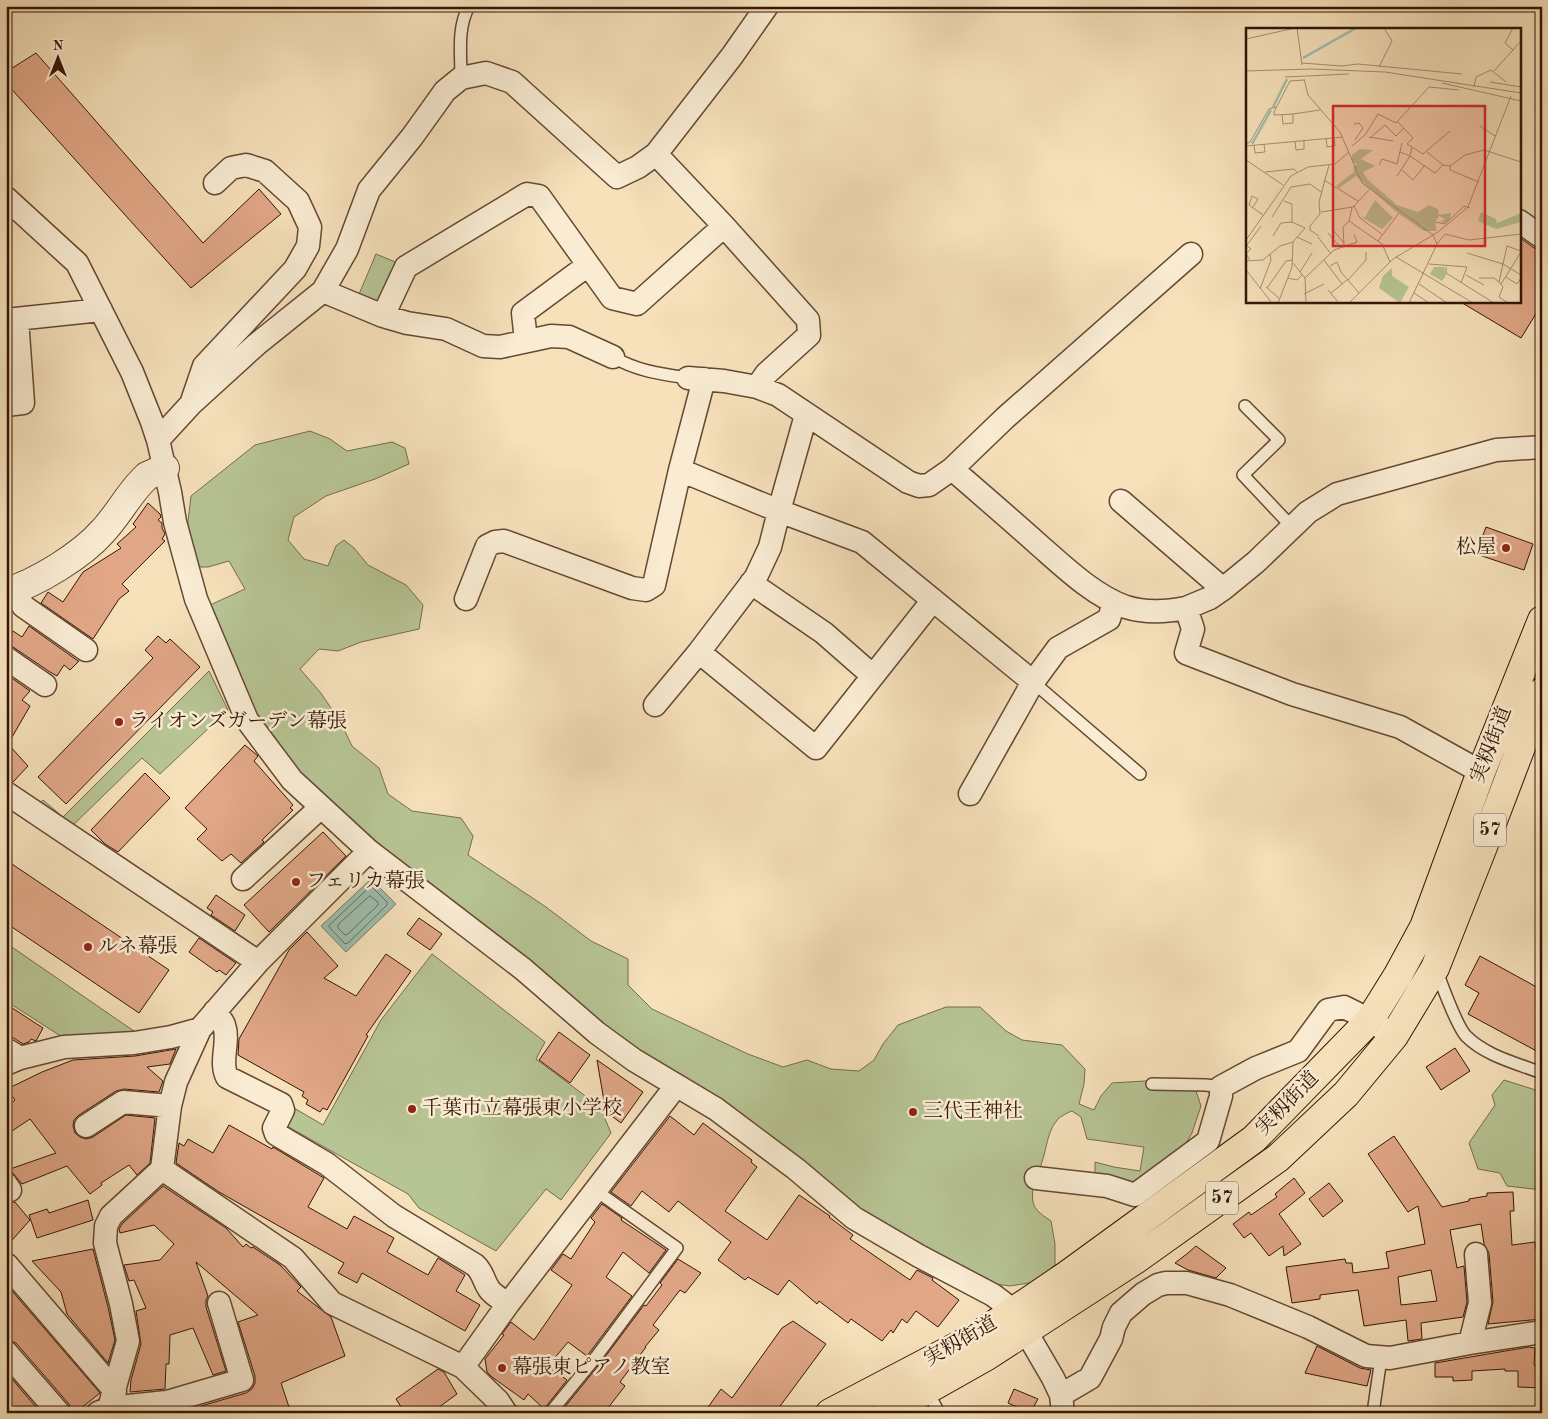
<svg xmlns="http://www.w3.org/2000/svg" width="1548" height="1419" font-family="'Old Standard TT','Noto Serif JP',serif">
	<rect width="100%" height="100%" fill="#f6e1bb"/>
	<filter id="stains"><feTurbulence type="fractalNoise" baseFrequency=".004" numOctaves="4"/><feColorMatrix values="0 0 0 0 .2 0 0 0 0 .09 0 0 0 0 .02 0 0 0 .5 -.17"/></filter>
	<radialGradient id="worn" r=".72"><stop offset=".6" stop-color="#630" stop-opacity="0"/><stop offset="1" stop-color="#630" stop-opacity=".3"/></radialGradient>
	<path fill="#b7c494" stroke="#766c4c" d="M376,254L400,264L382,303L357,299Z
		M310,431L330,439L347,451L392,442L405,448L409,464L375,479L326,496L294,517L288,540L304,559L328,566L336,546L344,540L354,548L368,565L406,585L423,605L419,629L361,642L338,651L319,649L300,669L320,692L340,721L352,746L379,768L388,794L412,811L461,818L473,836L468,855L546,907L591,941L628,959V985L652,1009L748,1054L783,1067L807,1060L831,1069L859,1071L874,1060L883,1044L898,1025L946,1007H980L1006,1031L1022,1040L1062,1045L1085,1069L1084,1084L1079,1104L1094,1110L1101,1096L1112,1083L1161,1080L1195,1088L1201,1106L1192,1133L1185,1145L1166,1160L1139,1177L1134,1182L1095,1180V1162L1114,1167L1140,1171L1144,1147L1087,1139L1081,1117L1072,1111C1067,1113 1061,1116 1058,1119C1043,1135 1048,1163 1033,1178C1033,1203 1028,1206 1051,1221L1055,1244V1265L1035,1282L1010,1286L994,1284L926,1264L675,1089L259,750L210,605L245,589L229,561L208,567H193L185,546L191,496L255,445Z
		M209,671L228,710L160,774L142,758L67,831L35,808L43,800L63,817Z
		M6,943L144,1038L70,1042L6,1001Z
		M432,954L545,1042L536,1059L600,1107L611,1133L561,1200L546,1189L496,1251L419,1208L408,1194L285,1125L294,1108L323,1125L381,1020Z
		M1504,1080L1542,1092V1190L1507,1186L1500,1173L1478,1169L1469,1143L1495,1105L1492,1095Z"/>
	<path fill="#9dbeae" stroke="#737a6a" d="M371,879L396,904L346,952L321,926Z"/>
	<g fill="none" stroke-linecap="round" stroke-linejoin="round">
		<path stroke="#696a59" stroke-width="1" d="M370,887H372L387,902V905L348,943L345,944L330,928L329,926Z
			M370,896L378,902V905L348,934L345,935L338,928V925Z"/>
	</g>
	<path fill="#e1a787" stroke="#351504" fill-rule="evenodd" d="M36,53L203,243L259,189L281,214L191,288L6,83V72Z
		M1519,237L1534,248L1542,250V304L1521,338L1459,301H1519Z
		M148,503L160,514L161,517L158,520L162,523V528L165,534L162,539L165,541L122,584L129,591L119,599L93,639L41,603L48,592L63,602L83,572L121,548L117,544L136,527L133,524Z
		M1486,527L1533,544L1524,570L1476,554Z
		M29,626L78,661H79L70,670L64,665L57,676L50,672L13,647L6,645V642L13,631L22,637Z
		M158,636L166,643L170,639L200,667L66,804L38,777L153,658L145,650Z
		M6,674L30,691L22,700L30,706L8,744L28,766L13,782L6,780V690L11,693L12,690L6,685Z
		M245,745L258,756L254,761L293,805L290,808L293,810L262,840L264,842L241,863L231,854L222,861L197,839L207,829L185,808Z
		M145,773L170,798L118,852L105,844L91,830Z
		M323,832L346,856L269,932L244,905Z
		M6,860L169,970L139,1013L6,923Z
		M216,895L245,915L235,931L211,915L213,912L207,908Z
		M419,918L442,934L430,950L407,934Z
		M307,932L338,966L324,978L356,996L386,954L411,971L366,1035L368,1036L327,1110L323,1108L320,1112L306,1104L308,1100L302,1096L304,1092L238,1055L239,1039L289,950Z
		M199,938L236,963L226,975L219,970L217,972L189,952Z
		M1480,956L1542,990V1054L1468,1014L1479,993L1465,985Z
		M6,1004L43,1028L36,1041L31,1039L29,1042L23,1044L6,1033Z
		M559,1032L590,1055L570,1083L539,1060Z
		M1455,1048L1470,1071L1441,1090L1426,1067Z
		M176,1049L170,1064L147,1067L163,1081L159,1092L124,1089L116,1091L79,1115L74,1120L73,1126L75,1133L80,1137L86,1139L93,1137L126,1115L155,1118L150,1163L137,1175L129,1165L101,1183L102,1185L90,1194L67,1166L22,1184L12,1172L10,1169L56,1153L30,1119L6,1135V1107L15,1100L7,1089L42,1072L73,1060L135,1056Z
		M597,1060L643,1092L621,1123L609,1114L611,1111L605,1107Z
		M670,1116L694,1135L703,1123L752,1160L751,1162L757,1167L725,1211L767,1240L799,1195L830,1216L829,1217L853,1235L850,1239L910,1280L917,1270L933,1278L932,1280L959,1300L938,1327L916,1311L907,1323L902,1319L893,1333L891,1330L882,1341L851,1319L848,1323L819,1301L817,1304L789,1280L778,1295L748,1277L745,1280L718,1260L731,1242L678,1201L669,1212L642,1191L631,1206L611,1192Z
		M229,1125L272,1149L273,1147L324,1178L308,1207L347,1229L354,1216L394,1238L387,1252L428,1275L438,1258L465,1275L456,1291L480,1305L465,1331L362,1273L357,1283L338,1273L344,1263L219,1192L176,1163L179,1143L184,1146L188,1139L213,1153Z
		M1394,1136L1442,1207L1469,1201V1199L1487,1196V1193L1513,1192L1514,1211H1510L1512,1245L1535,1242L1540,1273H1542V1319L1488,1324L1493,1302L1489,1253L1484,1244L1481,1224L1450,1230L1457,1268L1464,1266L1467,1302L1463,1317L1421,1323L1422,1339L1408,1341L1406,1320L1364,1326L1358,1290L1320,1295V1299L1292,1303L1286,1267L1345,1259L1346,1263H1352L1353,1273L1389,1268L1386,1252L1425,1244L1418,1206L1408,1212L1368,1154ZM1431,1270L1437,1301L1401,1305L1398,1277Z
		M1294,1178L1305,1193L1279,1214L1301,1244L1284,1256L1283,1246L1269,1256L1251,1233L1244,1238L1233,1224L1249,1212L1251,1215L1277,1197L1275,1194Z
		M1329,1183L1343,1201L1323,1217L1309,1199Z
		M163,1186L226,1228L243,1247L246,1244L251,1248L253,1247L280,1265L301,1287L297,1291L331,1317L345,1356L281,1383L291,1413H203L201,1406L246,1393L252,1389L255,1383V1376L238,1322L258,1315L196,1262L208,1296L206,1300V1307L226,1371L213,1375L193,1328L170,1335L169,1364H166L165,1389L130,1392L131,1380L141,1344L136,1311L146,1308L134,1280L129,1281L124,1265L160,1260L174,1244L154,1225L120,1233L119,1229L122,1224Z
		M88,1200L93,1220L37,1238L29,1215L47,1209L49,1213Z
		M6,1202H15L30,1220L6,1247Z
		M602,1204L622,1218L621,1220L666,1250L649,1273L623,1252L606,1277L632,1296L587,1356L568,1342L548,1366L567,1380L544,1409L528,1394L524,1400L492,1377L487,1372L485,1359L504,1335L502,1334L511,1322L534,1340L572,1285L551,1270L563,1254L571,1259L595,1222L591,1218Z
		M1196,1246L1226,1268L1216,1278L1188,1270L1175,1263L1188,1253Z
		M93,1249L108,1307L115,1340L108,1363L67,1314L61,1292L32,1261Z
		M678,1259L701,1273L685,1293L680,1290L653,1325L659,1330L645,1347H646L620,1382L625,1386L604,1413H560L602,1361L644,1305L646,1306L662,1285L660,1283Z
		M6,1284L100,1393L75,1413H72L69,1404L16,1343L6,1339Z
		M793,1321L826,1344L775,1413H704L721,1389L732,1398L782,1328Z
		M1317,1346L1360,1368L1371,1370L1367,1386L1305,1373Z
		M1529,1347L1535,1348L1534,1365L1542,1366V1388L1518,1387V1371H1505V1369L1472,1371V1380L1453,1381V1377H1435V1363Z
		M438,1369L444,1372L457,1394L431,1413H405L396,1399Z
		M6,1372L41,1413H6Z
		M1014,1389L1038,1399L1030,1413L1008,1403Z"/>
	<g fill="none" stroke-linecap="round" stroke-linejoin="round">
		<defs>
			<path id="service" d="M461,78C461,53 457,28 469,6
				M613,357C637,371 661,374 688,378
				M1245,406L1279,440L1243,475L1293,528
				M1033,682L1140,774
				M1436,969C1442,985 1456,1025 1466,1036C1486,1056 1516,1063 1542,1073
				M6,1043L26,1055
				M1152,1084L1206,1085L1221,1087
				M927,1390L939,1413
				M550,1413L596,1357L677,1248L595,1190
				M1373,1413L1381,1358"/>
			<path id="minor" d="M656,154L724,226L808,320L809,335L766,374L757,387L778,395L908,482L919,486L929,485L952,469L1005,418L1191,254
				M6,198L77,263L132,372L152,422L158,440L170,492L175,522L196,599L247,720L292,780L369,851L523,969L597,1033L634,1060L716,1109L796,1169L854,1218L919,1256L993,1295L1014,1311L1053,1378L1061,1395L1063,1413
				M1519,221L1542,237
				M323,291L383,316L407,323L446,329L483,346L500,347L551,336L569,337L613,357
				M383,316L406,267L527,194L539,196L612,298L637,304L724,226
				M6,320L101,310
				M526,341L523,313L588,265
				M688,378L724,381L757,387
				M191,404L257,344L323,291L347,249L369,190L412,137L445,91L461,78L486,73L512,82L617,177L638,167L656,154L732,56L767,6
				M6,405L23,403L17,319
				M158,440L191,404L204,366L295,269L308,246L310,227L298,201L265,171L246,165L231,168L215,183
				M952,469C981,494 1010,519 1039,545C1063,566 1094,596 1126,607C1145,613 1166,612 1186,608
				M680,470L779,511L806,415
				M1121,501L1223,589
				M751,583L824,633L873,676
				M15,589L23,606L86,650
				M466,599L487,546L495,542L504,541L632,588L646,590L654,585L680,470L704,379
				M699,652L816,748L933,600
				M6,658L45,685
				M655,705L699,652L756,577L770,547L779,511L862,542L1033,682L1058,648L1109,619L1114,602
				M1481,772L1400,727L1292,694L1186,653L1193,629L1186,608L1210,598L1223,589L1256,562L1308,512L1337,494L1496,450L1542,447
				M6,793L258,962
				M970,794L1033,682
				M243,879L321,807
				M215,1011C218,1015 222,1020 224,1025C230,1042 219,1061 227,1077L281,1104L283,1110L274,1128L276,1134L327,1164L394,1216L475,1265C483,1272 483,1280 489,1289C493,1295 501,1299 508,1304
				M6,1064L20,1058L64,1047L134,1043L171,1037L200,1029L258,962L369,851
				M86,1126L123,1102L170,1106
				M162,1169L293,1258L332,1303L463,1367L498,1401L506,1413
				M1036,1178L1107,1186L1135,1195L1208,1141L1221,1096V1087L1256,1068L1298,1051L1328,1010L1344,1007L1370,1020L1394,1036
				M6,1184L10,1190
				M7,1265L115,1391
				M1470,1343L1480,1303L1476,1254
				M6,1352L59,1413
				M463,1367L508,1304L676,1086
				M1061,1395L1090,1378L1111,1339L1114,1327L1121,1313L1143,1294L1158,1285L1166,1283H1187L1230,1295L1308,1327L1366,1356L1390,1358L1470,1343L1542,1332
				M109,1408L128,1341L121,1304L105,1243L106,1226L111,1216L162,1169L170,1106L176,1082L200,1029
				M98,1413L109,1408L167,1402L242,1380L219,1303"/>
			<path id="tertiary" d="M6,592C37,583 82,555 103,531C118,515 128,495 143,480L147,476L165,468"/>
			<path id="primary" d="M830,1413L977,1336L1067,1275L1254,1139L1370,1020L1398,975L1424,927L1481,772L1542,620
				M886,1413L987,1356L1135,1260L1278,1158L1346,1094L1394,1036L1435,968L1486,839L1542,692"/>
		</defs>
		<use href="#service" stroke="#654832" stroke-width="14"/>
		<use href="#minor" stroke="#654832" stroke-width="25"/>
		<use href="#tertiary" stroke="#654832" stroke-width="30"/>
		<use href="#primary" stroke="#351504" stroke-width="30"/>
		<use href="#service" stroke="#f9ecd3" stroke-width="11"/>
		<use href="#minor" stroke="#f9ecd3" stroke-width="22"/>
		<use href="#tertiary" stroke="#f9ecd3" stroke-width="28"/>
		<use href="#primary" stroke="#f6e1bb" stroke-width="28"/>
	</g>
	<g fill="#8f2418" stroke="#f9ecd3" stroke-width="2">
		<circle cx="1506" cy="548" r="5"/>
		<circle cx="119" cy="722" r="5"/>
		<circle cx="296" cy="882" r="5"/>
		<circle cx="88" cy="947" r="5"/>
		<circle cx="412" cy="1109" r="5"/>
		<circle cx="913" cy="1112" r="5"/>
		<circle cx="502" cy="1368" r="5"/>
	</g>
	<g text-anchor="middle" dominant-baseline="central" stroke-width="5" stroke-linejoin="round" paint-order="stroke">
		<g fill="#f9ecd3" stroke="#705642" stroke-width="1">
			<rect x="1474" y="813.5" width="32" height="33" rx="4"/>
			<rect x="1206" y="1181.5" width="32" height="33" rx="4"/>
		</g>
		<g font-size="19" font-weight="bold" fill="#351504">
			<text x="1490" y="830">57</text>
			<text x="1222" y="1198">57</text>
		</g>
		<g font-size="20" fill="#351504" stroke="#f9ecd3" text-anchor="start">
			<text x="1496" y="548" text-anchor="end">松屋</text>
			<text x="129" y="722">ライオンズガーデン幕張</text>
			<text x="306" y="882">フェリカ幕張</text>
			<text x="98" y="947">ルネ幕張</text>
			<text x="422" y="1109">千葉市立幕張東小学校</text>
			<text x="923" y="1112">三代王神社</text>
			<text x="512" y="1368">幕張東ピアノ教室</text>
		</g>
		<g font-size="20" fill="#351504" stroke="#f9ecd3">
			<text transform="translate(1492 745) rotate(-69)">実籾街道</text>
			<text transform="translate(1288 1104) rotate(-46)">実籾街道</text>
			<text transform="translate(961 1342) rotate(-30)">実籾街道</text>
		</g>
	</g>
	<g transform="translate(1246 28)">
		<rect width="275" height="275" fill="#f6e1bb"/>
		<path d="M114,121L127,122L115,131L129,138L117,144L122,152L151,177L172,184L183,177L192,181L193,187L205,185L204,191L199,195L195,194L199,191L193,188L189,194L191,203H178L149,183L110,148L93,160L90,158L108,144L107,139L111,136L106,134V127ZM129,172L147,190L136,201L115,189H119ZM235,184L250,191L251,195L275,185V194L250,201L232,193ZM188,239H198L200,247L196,253L184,246ZM146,240V248L163,259L154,275L133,260L137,248Z" fill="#b7c494"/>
		<path fill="none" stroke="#9dbeae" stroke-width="2.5" d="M57,30L110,0M27,79L41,51M6,116L25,82"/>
		<path fill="none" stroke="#a98f72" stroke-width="1" d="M51,0L56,37M0,11L49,0M267,22L259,15L267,0M56,35L95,38L112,36L216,46M133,39L146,13L138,0M0,43L65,41L139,44L275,65M248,43L275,13M39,49L103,46M58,51L62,67L94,104L116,155L187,207L191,216M244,54L275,59M196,55L275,73M228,59L230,49L245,42L260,54M47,86L74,82M36,87L37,96L47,95V86L28,87V84L44,53L58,52M151,93L167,110L161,116L177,126L204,103M108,96L113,95L117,100L109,112M234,98L249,108M123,109L147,113M125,109L139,97L150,108L158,100M80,110L81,119L89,118L88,110M49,113L50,122L58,121V112M0,116L4,114L23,81L30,79M8,117L9,125L19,124L18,116M0,118L97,109M106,118L119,107L132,86L150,95L183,59L213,62M154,124L164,128L166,119M181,124L197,137L204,138M0,132L37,157M133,137L136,131L151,136L156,115M156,142L167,152L179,137M19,144L48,141L51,144M151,148L164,128L189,145L197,137M78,152L112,173M233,154L204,142V138L219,127L238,122L275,134M38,173L46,176V194M108,178L114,190L137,207M7,179L12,171L6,168L3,177L17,187M75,184L107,179L123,162M26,189L45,159L64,156L75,164M103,193L136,216L144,234M189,194L199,196L218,178L224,180M88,203L98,215M82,205L94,219M27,208L35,195L46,194L59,200M73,208L64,202V198L74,186L73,174L83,137M51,209L66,216M72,209L85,226M0,212L45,148L62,139L89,136L103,124M132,213L153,185M0,217L5,221L0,226L4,232M1,217L15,198M98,217L97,199L103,193L106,180M221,225L257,236L275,247M150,229L227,275M78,232L96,256M0,233L17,232L34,218L47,214L59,200M47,235L59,250L60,275M183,236L221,239L215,255M84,238L91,234L95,244L113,265M200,239V245L248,275M0,242L26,275M54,244L66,225M220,247L238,257M260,249L271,256L275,250M42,250L51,252L56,247M59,250L88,222L111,214L108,206M233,250H248L253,254M102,252L120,232V224M173,256L201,275M255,256L275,224M20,259L34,271M21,260L40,233L47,232M14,261L25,232L24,226M82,262L93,275M85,265L101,252M168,265L183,275M58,266L78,256M32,275L46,239L47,214M103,275L147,231L192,204L222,179L265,68M163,275L191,216L199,206L223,212L275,206M262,275L253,269L257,259L253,254L261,218L275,223"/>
		<path fill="#d62828" fill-opacity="0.15" stroke="#d62828" stroke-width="2.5" d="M87,78H239V218H87Z"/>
		<rect width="275" height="275" fill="none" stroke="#351504" stroke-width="2.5"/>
	</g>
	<rect width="1548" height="1419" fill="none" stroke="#f6e1bb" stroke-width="25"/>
	<rect x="8" y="8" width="1533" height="1404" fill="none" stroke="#351504" stroke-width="2.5"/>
	<rect x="12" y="12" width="1523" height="1394" fill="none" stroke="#351504"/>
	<g transform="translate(58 58)" stroke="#f9ecd3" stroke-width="4" paint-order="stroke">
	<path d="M0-4L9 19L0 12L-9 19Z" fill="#351504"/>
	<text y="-8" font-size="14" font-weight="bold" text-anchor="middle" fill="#351504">N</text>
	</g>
	<rect width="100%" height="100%" filter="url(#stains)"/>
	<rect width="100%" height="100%" fill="url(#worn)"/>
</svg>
